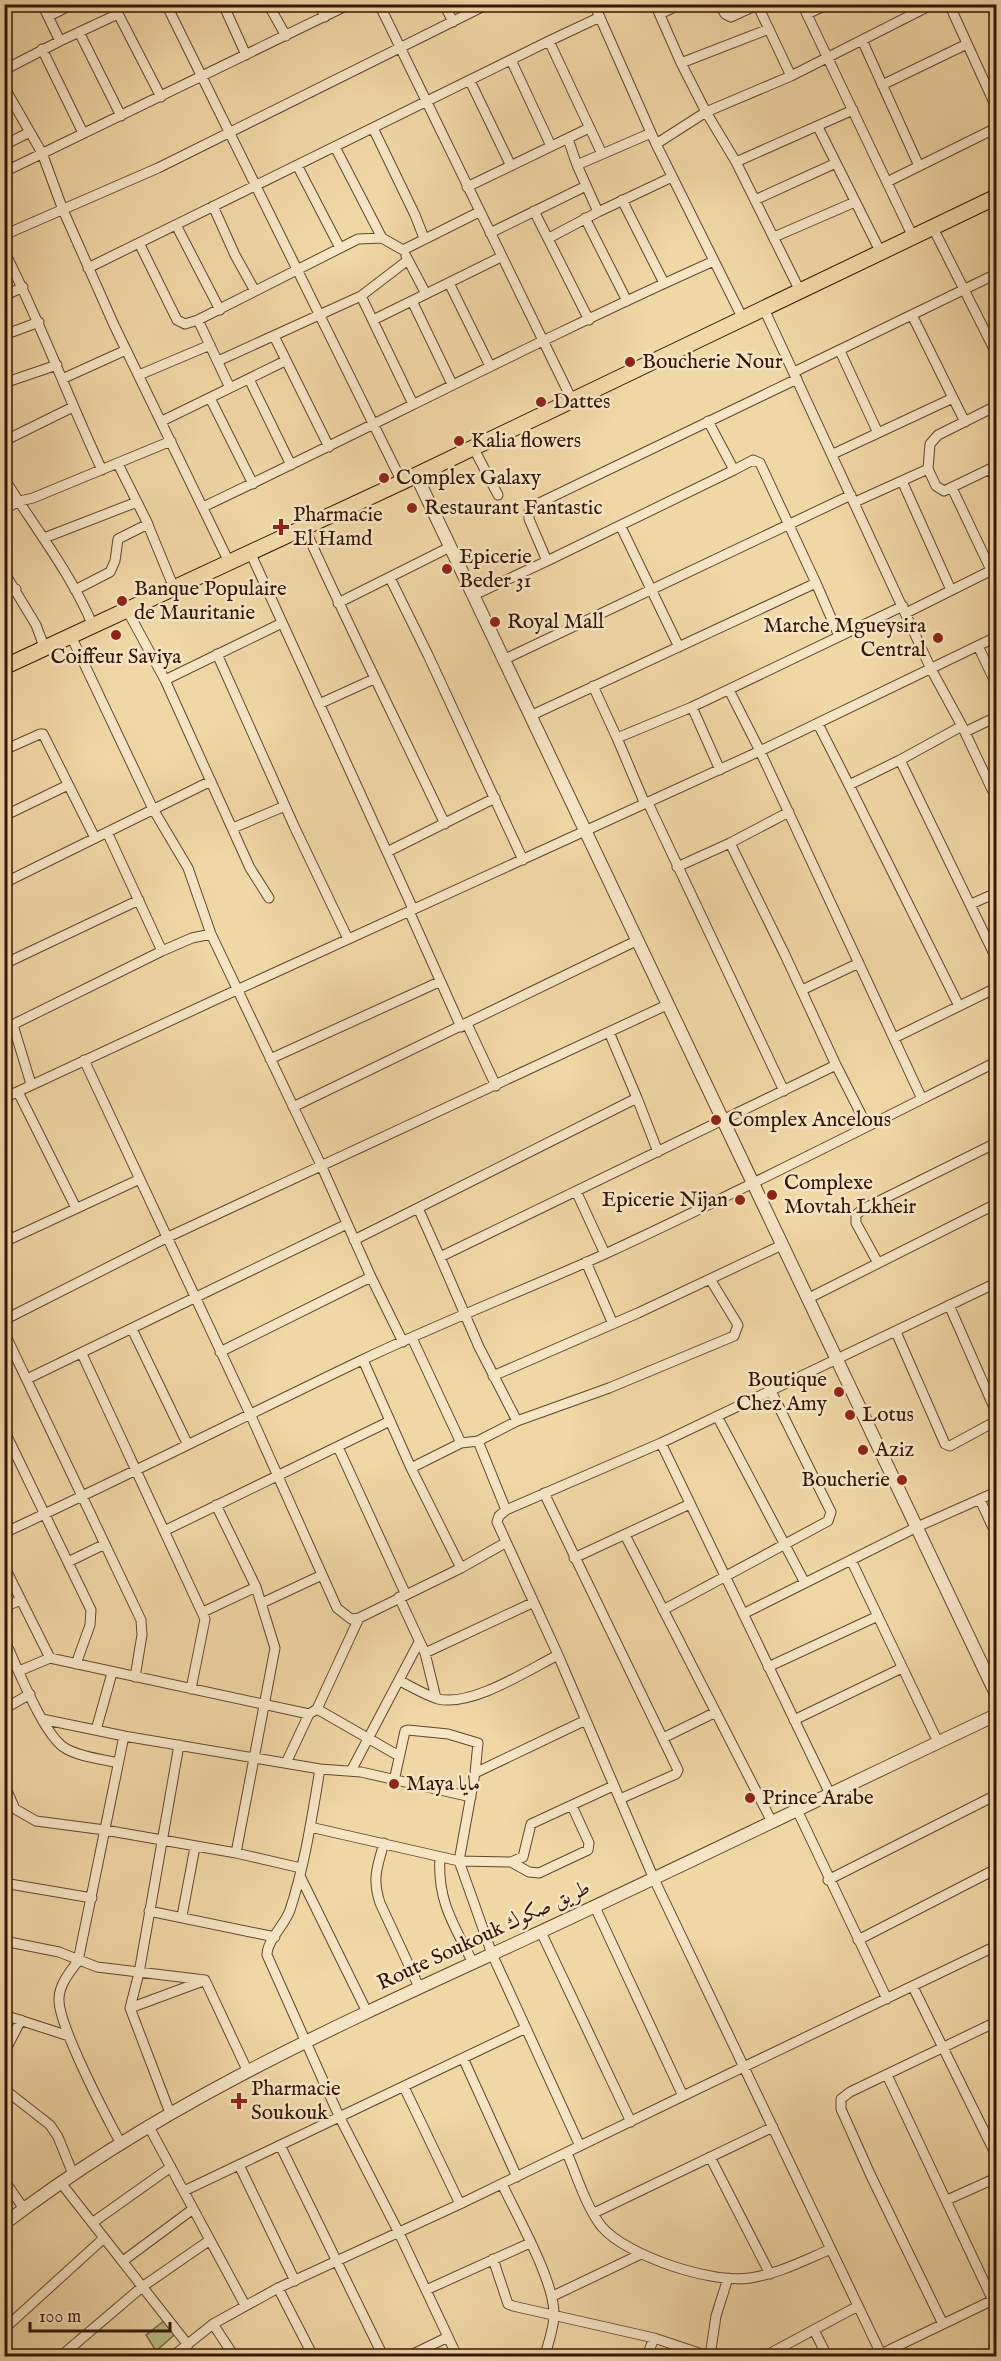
<svg xmlns="http://www.w3.org/2000/svg" width="1001" height="2361" font-family="'IM FELL English',Amiri,serif">
	<rect width="100%" height="100%" fill="#f0d7a6"/>
	<filter id="stains"><feTurbulence type="fractalNoise" baseFrequency=".00333" numOctaves="4"/><feColorMatrix values="0 0 0 0 .2 0 0 0 0 .09 0 0 0 0 .02 0 0 0 .5 -.17"/></filter>
	<radialGradient id="worn" r=".72"><stop offset=".6" stop-color="#630" stop-opacity="0"/><stop offset="1" stop-color="#630" stop-opacity=".3"/></radialGradient>
	<path fill="#b8be88" stroke="#766947" stroke-width="1.5" d="M165,2320L174,2335L156,2351L146,2335Z"/>
	<g fill="none" stroke-linecap="round" stroke-linejoin="round">
		<defs>
			<path id="minor" d="M42,4L60,41
				M113,4L161,97
				M166,4L402,482
				M223,4L246,55
				M268,4L286,36
				M319,4L325,17
				M379,4L572,400
				M444,4L453,22
				M594,4L656,144L743,319
				M655,4L681,63L706,112L736,162L800,291
				M719,4L725,14L731,17L757,5
				M757,4L791,76
				M802,4L913,237
				M949,4L996,107
				M4,10L15,4
				M660,14L681,4
				M807,14L829,4
				M49,16L73,4
				M79,32L121,116
				M862,40L919,166
				M549,41L602,154
				M42,49L83,133
				M511,60L551,146
				M681,63L769,29
				M4,70L60,41L118,14
				M470,81L511,166
				M882,85L967,44
				M4,87L42,153L63,210L114,325L229,562
				M818,127L881,253
				M373,128L415,215L424,238
				M568,139L577,165L598,212
				M656,144L706,112L791,76L933,4
				M4,145L30,132
				M335,147L382,238
				M736,162L853,110
				M297,165L340,248
				M577,165L651,133
				M4,172L350,4
				M887,182L996,128
				M467,187L589,128
				M622,200L664,283
				M755,200L836,163
				M213,206L235,255L255,291
				M534,211L589,320
				M585,218L627,301
				M176,225L220,310
				M933,228L996,353
				M490,233L586,186
				M4,235L158,168L488,4
				M774,237L855,202
				M549,238L598,212L672,177
				M139,243L177,320L185,324L198,320L358,239L382,238L403,250L479,212
				M4,251C41,323 68,398 102,470
				M406,256L426,294
				M88,268L549,41L600,17
				M449,283L490,366
				M4,296L23,287
				M361,296L408,260
				M412,301L452,384
				M764,309L931,669L962,726L996,798
				M912,315L953,398
				M198,320L230,388
				M373,320L501,257
				M4,335L39,322
				M274,336L329,447
				M840,351L878,433
				M218,361L361,296L413,404
				M794,372L996,274
				M139,375L210,345
				M62,379L126,350
				M249,379L291,465
				M4,383L57,365
				M210,398L253,484
				M996,406L938,435L930,444L928,469L936,486L944,491L996,466
				M162,421L285,361
				M4,441L73,407
				M473,447L498,495
				M833,454L953,398L965,422
				M118,464L146,520L174,588
				M991,469L996,482
				M4,478C34,527 71,573 93,626
				M902,481L951,590
				M952,488L991,570
				M855,502L928,469
				M203,507C374,426 541,338 714,261
				M4,509L20,501L33,498L171,441
				M304,527C349,627 398,725 445,824
				M621,527L679,647
				M44,538L137,502
				M250,552L413,909
				M547,561L734,470L708,421
				M4,572L36,625L45,649
				M390,578L428,655L523,860
				M816,583L839,636
				M75,590L110,572L115,561L118,539L148,524
				M4,594L16,589
				M474,595L547,561L529,519V512L533,506L797,379
				M338,603L450,547
				M127,610L165,680L250,868L269,898
				M906,613L996,568
				M71,636L153,809L188,868L211,934L321,1165L371,1277L403,1342
				M978,646L996,684
				M217,654L294,826L348,939
				M503,660L851,495
				M165,680L282,623
				M593,686L617,738L692,707L903,606
				M729,690L760,751L922,1099
				M319,704L374,679
				M692,707L720,770
				M530,716L816,583L760,463L753,460L734,470
				M818,724L849,785L900,760
				M962,726L900,760L996,958
				M965,732L996,717
				M617,738L645,804
				M4,750L40,734H43L95,838
				M849,785L959,1006
				M648,803L784,1091
				M4,816L68,785
				M233,828L285,806
				M107,832L162,951
				M387,852L495,798
				M677,867L730,843
				M4,883L211,781
				M971,904L996,893
				M409,911L461,1027
				M4,964L139,900
				M802,990L859,963
				M467,1024L496,1086
				M13,1025L31,1084
				M4,1029L162,951L192,938L211,934
				M609,1032L637,1098
				M894,1038L996,988
				M270,1059L439,982
				M84,1060L251,1416L337,1608L351,1619L359,1618L461,1568L505,1543
				M836,1065L867,1126
				M18,1092L76,1208
				M4,1098L217,999L760,751L996,637
				M293,1107L638,940
				M576,1191L605,1254
				M418,1208L637,1098L658,1152
				M354,1240L418,1208L440,1257
				M4,1242L140,1179
				M586,1262L613,1324
				M878,1263L856,1223V1215L863,1209L996,1143
				M807,1299L996,1204
				M949,1305L996,1412
				M4,1320L166,1238L669,1004
				M132,1329L187,1443
				M4,1332L141,1620L142,1635L135,1677
				M896,1332L945,1444L950,1446L996,1421
				M412,1338L461,1443
				M220,1352L371,1277
				M82,1354L205,1619L191,1689
				M363,1360L411,1468L461,1568
				M493,1376L638,1313L782,1245
				M27,1379L347,1224
				M717,1416L805,1583
				M517,1421L609,1388L734,1336L738,1325L710,1279
				M4,1430L91,1610L90,1625L76,1664
				M661,1443L830,1794
				M338,1447L406,1595
				M411,1468L461,1443L478,1441
				M544,1493L678,1770L676,1774L620,1799
				M980,1500L996,1534
				M216,1505L256,1587L275,1648L236,1853
				M506,1510L478,1441L517,1421L479,1347L440,1257L836,1065L785,955L730,843L789,812
				M164,1531L390,1421
				M4,1533C125,1477 243,1417 362,1360C442,1322 525,1290 605,1254C737,1193 866,1127 996,1062
				M625,1535L772,1822
				M574,1558L690,1504
				M851,1560L938,1742
				M68,1562L105,1544
				M4,1566L50,1658
				M399,1597L425,1653L436,1698
				M262,1603L322,1575
				M4,1607L21,1600
				M663,1610L828,1521L831,1512L771,1391
				M203,1612L256,1587
				M743,1614L917,1527L996,1492
				M4,1639C16,1664 43,1735 65,1748C79,1757 102,1759 118,1763
				M425,1653L532,1603
				M768,1667L878,1616
				M19,1671L50,1658L309,1714
				M400,1681C412,1687 425,1695 438,1699C472,1707 528,1670 558,1655
				M4,1709L30,1694
				M317,1709L399,1756
				M42,1719L124,1736L320,1769L361,1772L471,1797
				M794,1720L902,1668
				M96,1730L112,1673
				M663,1738L714,1713
				M286,1763L309,1714L317,1709L359,1618
				M320,1769C312,1816 305,1865 290,1910C285,1925 267,1940 267,1955L339,2116L399,2233L457,2356
				M351,1771L419,1642
				M475,1773L586,1720
				M394,1781L405,1731L408,1730L448,1734L478,1743L475,1773L459,1861L492,1954L580,2146
				M4,1784L15,1809L36,1821L105,1830L236,1853L301,1868
				M797,1810L887,1999
				M310,1827L459,1861L511,1862L523,1857L531,1824L613,1786
				M384,1843C377,1867 372,1879 380,1903L419,1987
				M440,1857C437,1901 454,1925 473,1963
				M511,1862L529,1872L539,1873L588,1850L589,1843L572,1806
				M300,1876L367,2012
				M828,1880L996,1795
				M4,1883L92,1898
				M4,1901L7,1884
				M595,1907L683,2096
				M149,1911L275,1937
				M182,1916L195,1847
				M541,1932L631,2122
				M858,1940L996,1869
				M4,1941L59,1952L97,1967L205,1980
				M205,1980L248,2072
				M913,1987L996,2155
				M130,2008L203,1981
				M4,2015L69,2036
				M4,2053L21,2020
				M463,2058L517,2177
				M887,2075L996,2307
				M404,2087L460,2204
				M4,2089L50,2125L58,2137L73,2174
				M170,2113L130,2008L139,1973L179,1745
				M148,2125L245,2305
				M120,2142C106,2116 57,2023 59,1998C60,1983 70,1972 78,1961L124,1736
				M280,2145L383,2356
				M567,2153C577,2176 586,2207 602,2227C627,2256 712,2284 750,2278C778,2274 805,2260 831,2249
				M710,2157L770,2274
				M239,2165L295,2281
				M4,2180L24,2209
				M61,2183L188,2345
				M502,2184C517,2216 555,2282 554,2315C554,2328 548,2343 545,2356
				M184,2191L526,2028
				M947,2200L996,2178
				M594,2213L773,2127
				M92,2223L171,2167
				M493,2259L508,2304L513,2306L654,2338L708,2356
				M123,2261L193,2209
				M278,2288L313,2356
				M426,2290L530,2243
				M553,2296L641,2254
				M213,2324L234,2356
				M943,2324L871,2176L841,2109V2099L850,2092L996,2022
				M4,2329L104,2238
				M814,2330L827,2356
				M881,2354L993,2300
				M61,2356L142,2287L210,2240
				M173,2356L213,2324L278,2288L460,2204L683,2096L996,1946
				M409,2356L448,2337
				M647,2356L654,2338
				M710,2356L716,2316L728,2278
				M765,2356L858,2306
				M882,2356L654,1879L558,1655L497,1522L499,1516L506,1510L661,1443L996,1283"/>
			<path id="tertiary" d="M416,475L996,1694
				M4,2224C164,2101 343,2023 525,1939C683,1866 839,1789 996,1715"/>
			<path id="primary" d="M4,667L402,482L996,197"/>
		</defs>
		<use href="#minor" stroke="#64452e" stroke-width="11"/>
		<use href="#tertiary" stroke="#64452e" stroke-width="14"/>
		<use href="#primary" stroke="#351406" stroke-width="17"/>
		<use href="#minor" stroke="#f5e5c5" stroke-width="9"/>
		<use href="#tertiary" stroke="#f5e5c5" stroke-width="12"/>
		<use href="#primary" stroke="#f0d7a6" stroke-width="15"/>
	</g>
	<g fill="#8f2418" stroke="#f5e5c5" stroke-width="2">
		<circle cx="630" cy="362" r="6"/>
		<circle cx="541" cy="402" r="6"/>
		<circle cx="459" cy="441" r="6"/>
		<circle cx="384" cy="478" r="6"/>
		<circle cx="412" cy="508" r="6"/>
		<path d="M278 518h6v6h6v6h-6v6h-6v-6h-6v-6h6z"/>
		<circle cx="447" cy="569" r="6"/>
		<circle cx="122" cy="601" r="6"/>
		<circle cx="495" cy="622" r="6"/>
		<circle cx="116" cy="635" r="6"/>
		<circle cx="938" cy="638" r="6"/>
		<circle cx="716" cy="1120" r="6"/>
		<circle cx="772" cy="1195" r="6"/>
		<circle cx="740" cy="1200" r="6"/>
		<circle cx="839" cy="1392" r="6"/>
		<circle cx="850" cy="1415" r="6"/>
		<circle cx="863" cy="1450" r="6"/>
		<circle cx="902" cy="1480" r="6"/>
		<circle cx="394" cy="1784" r="6"/>
		<circle cx="750" cy="1798" r="6"/>
		<path d="M236 2092h6v6h6v6h-6v6h-6v-6h-6v-6h6z"/>
	</g>
	<g text-anchor="middle" dominant-baseline="central" stroke-width="5" stroke-linejoin="round" paint-order="stroke">
		<g font-size="21" fill="#351406" stroke="#f5e5c5" text-anchor="start">
			<text x="642" y="362">Boucherie Nour</text>
			<text x="553" y="402">Dattes</text>
			<text x="471" y="441">Kalia flowers</text>
			<text x="396" y="478">Complex Galaxy</text>
			<text x="424" y="508">Restaurant Fantastic</text>
			<text x="293" y="515">Pharmacie<tspan x="293" dy="24">El Hamd</tspan></text>
			<text x="459" y="557">Epicerie<tspan x="459" dy="24">Beder 31</tspan></text>
			<text x="134" y="589">Banque Populaire<tspan x="134" dy="24">de Mauritanie</tspan></text>
			<text x="507" y="622">Royal Mall</text>
			<text x="926" y="626" text-anchor="end">Marche Mgueysira<tspan x="926" dy="24">Central</tspan></text>
			<text x="116" y="657" text-anchor="middle">Coiffeur Saviya</text>
			<text x="728" y="1120">Complex Ancelous</text>
			<text x="784" y="1183">Complexe<tspan x="784" dy="24">Movtah Lkheir</tspan></text>
			<text x="728" y="1200" text-anchor="end">Epicerie Nijan</text>
			<text x="827" y="1380" text-anchor="end">Boutique<tspan x="827" dy="24">Chez Amy</tspan></text>
			<text x="862" y="1415">Lotus</text>
			<text x="875" y="1450">Aziz</text>
			<text x="890" y="1480" text-anchor="end">Boucherie</text>
			<text x="406" y="1784">Maya مايا</text>
			<text x="762" y="1798">Prince Arabe</text>
			<text x="251" y="2089">Pharmacie<tspan x="251" dy="24">Soukouk</tspan></text>
		</g>
		<g font-size="21" fill="#351406" stroke="#f5e5c5">
			<text transform="translate(484 1936) rotate(-25)">Route Soukouk طريق صكوك</text>
		</g>
	</g>
	<rect width="1001" height="2361" fill="none" stroke="#f0d7a6" stroke-width="24"/>
	<rect x="6" y="6" width="989" height="2349" fill="none" stroke="#351406" stroke-width="3"/>
	<rect x="12" y="12" width="977" height="2337" fill="none" stroke="#351406" stroke-width="1.5"/>
	<path d="M30 2322v9h140v-9" fill="none" stroke="#351406" stroke-width="3"/>
	<text x="39" y="2322" font-size="18" fill="#351406" stroke="#f5e5c5" stroke-width="4.5" paint-order="stroke">100 m</text>
	<rect width="100%" height="100%" filter="url(#stains)"/>
	<rect width="100%" height="100%" fill="url(#worn)"/>
</svg>
